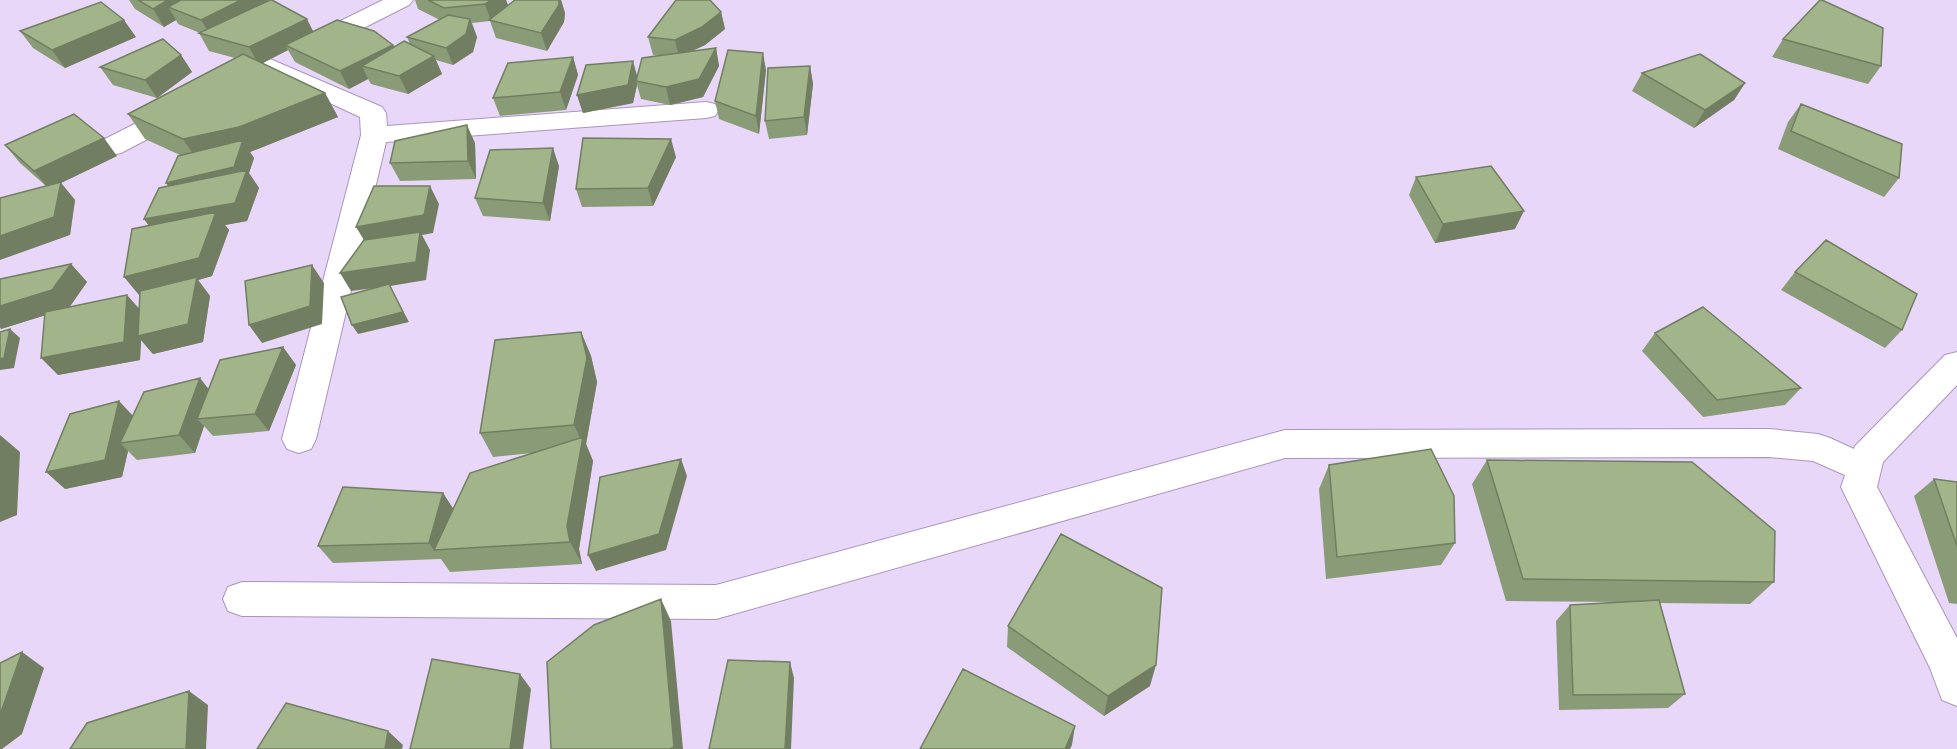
<svg xmlns="http://www.w3.org/2000/svg" width="1957" height="749" font-family="'Exo 2',sans-serif">
	<rect width="100%" height="100%" fill="#e9d7f9"/>
	<g fill="none" stroke-linecap="round" stroke-linejoin="round">
		<defs>
			<path id="minor" d="M383,0H413L409,5L320,50L311,52L302,50L299,45L302,40Z
				M270,59L382,107L386,113L387,126L706,102L715,104L719,110L715,116L706,118L386,142L316,439L311,449L299,453L287,449L282,439L361,135L360,117L261,71L258,66L261,61Z
				M179,104L188,106L192,112L188,118L121,153L111,155L101,153L98,147L101,141L170,106Z
				M1769,429L1818,434L1830,438L1876,459L1881,469L1876,479L1863,483L1813,461L1769,457L1285,458L716,619L242,616L228,611L223,599L228,587L242,582L716,585L1285,430Z"/>
			<path id="tertiary" d="M1957,352V385L1883,462L1877,487L1957,638V706L1942,700L1930,668L1841,487L1855,446L1945,355Z"/>
		</defs>
		<use href="#minor" stroke="#aa95bd" stroke-width="2"/>
		<use href="#tertiary" stroke="#aa95bd" stroke-width="2"/>
		<use href="#minor" fill="#fff" fill-rule="evenodd"/>
		<use href="#tertiary" fill="#fff" fill-rule="evenodd"/>
	</g>
	<path fill="#8a9b77" d="M129,0H267L313,31L393,45L394,47L410,44L407,37L440,20L418,9L415,0H506L508,6L515,0H561L565,13L564,22L547,51L496,38L490,21L472,23L477,37L473,52L453,65L436,60L442,74L408,94L371,84L368,79L349,89L295,62L288,50L263,63L325,93L338,117L250,152L254,158L249,173L259,188L247,221L225,225L229,230L212,276L198,280L210,296L203,342L153,354L141,340L140,360L58,375L45,315L1,329L0,327V279L71,264L87,282L69,307L139,309L140,295H139L149,226L144,219L168,186L180,155L145,139L128,114L235,58L209,51L199,33H200L178,24L176,20L164,27L135,9Z
		M721,12L725,29L705,45L692,51L716,48L719,66L703,97L670,105L641,99L637,85L633,103L583,113L577,95L637,76L661,56L653,55L648,37Z
		M20,31L136,37L65,68L33,48Z
		M1783,39L1881,66L1868,84L1772,57Z
		M181,55L192,72L157,98L113,85L100,67Z
		M573,57L578,75L566,110L500,116L493,98Z
		M810,66L813,84L807,135L769,139L765,121Z
		M766,70L759,134L719,119L715,101Z
		M1642,73L1745,83L1734,100L1694,128L1632,91Z
		M1801,104L1899,178L1884,197L1778,149L1788,122Z
		M475,143L476,179L400,181L390,163Z
		M5,145L117,156L61,183L75,200L70,235L46,186L20,163Z
		M676,157L653,206L582,207L576,189Z
		M559,166L550,221L483,216L475,198Z
		M1416,177L1515,229L1435,243L1409,195Z
		M1795,272L1902,330L1885,348L1781,290Z
		M581,332L591,356L597,382L586,444L593,461L579,549L582,564L450,572L441,559L333,563L318,546L443,493L453,509L532,453L493,457L480,433Z
		M1655,333L1801,388L1785,405L1703,417L1642,351Z
		M283,347L296,365L269,431L213,436L204,426L195,453L137,460L128,451L122,477L65,489L133,416L209,389Z
		M1487,460L1774,582L1750,604L1660,603L1685,694L1668,708L1559,710L1556,621L1570,605L1621,602L1506,601L1472,484Z
		M1329,465L1455,543L1441,565L1326,579L1319,489Z
		M1934,479L1957,482V604L1949,603L1914,496Z
		M1008,626L1150,686L1104,716L1007,647Z"/>
	<path fill="#717e61" d="M168,0H207L168,7L176,20L164,27L153,9Z
		M241,0H267L271,8L212,37L201,20Z
		M491,0H506L508,5L491,21L485,4Z
		M559,0H561L565,13L564,22L547,51L541,33Z
		M721,12L725,29L705,45L679,57L675,40Z
		M307,19L316,37L285,45L288,50L259,65L249,47Z
		M470,19L477,37L473,52L453,65L446,48Z
		M124,20L136,37L65,68L52,50Z
		M393,45L401,62L362,66L368,79L349,89L340,71Z
		M716,48L719,66L703,97L670,105L666,87Z
		M763,53L766,70L759,134L756,116Z
		M181,55L192,72L157,98L145,80Z
		M434,56L442,74L408,94L399,76Z
		M573,57L578,75L566,110L560,92Z
		M633,61L638,79L636,81L637,85L633,103L583,113L577,95Z
		M810,66L813,84L807,135L804,117Z
		M1745,83L1734,100L1694,128L1705,110Z
		M325,93L338,117L250,152L254,158L249,173L259,188L247,221L225,225L229,230L212,276L198,280L210,296L203,342L153,354L141,340L140,360L58,375L41,358L127,295L143,313L196,280L139,295L124,277L158,238L144,219L179,201L166,183L200,164L183,139Z
		M467,125L475,143L476,179L468,161Z
		M104,138L117,156L61,183L75,200L70,235L0,260V236L49,189L34,171Z
		M671,139L676,157L653,206L648,188Z
		M553,148L559,166L550,221L543,203Z
		M430,186L439,204L433,233L422,235L430,250L426,280L390,286L409,322L358,334L352,325L390,286L351,291L340,273L367,245L356,227Z
		M1524,211L1515,229L1435,243L1443,224Z
		M71,264L87,282L69,308L1,329L0,327V306Z
		M312,265L324,283L322,324L262,343L249,325Z
		M10,329L20,338L14,368L0,370V359Z
		M581,332L591,356L597,382L586,444L593,461L579,549L582,564L570,542L567,526L582,442L574,425Z
		M283,347L296,365L269,431L255,414Z
		M200,378L214,396L197,419L204,426L195,453L179,435Z
		M119,401L135,418L120,443L128,451L122,477L65,489L46,472Z
		M0,435L20,452L17,515L0,522Z
		M681,459L687,476L666,550L596,571L588,555Z
		M443,493L454,510L434,550L429,543Z
		M661,599L671,621L683,749H670Z
		M22,652L44,668L22,734L2,749H0V715Z
		M790,662L794,678L791,749H785Z
		M1156,665L1150,686L1104,716L1108,696Z
		M520,674L531,689L523,749H510Z
		M189,691L208,705L206,749H186Z
		M1075,726L1072,745L1070,749H1065Z
		M388,731L403,745L402,749H385Z"/>
	<path fill="#a1b48a" stroke="#717e61" stroke-width="1.5" d="M138,0H168L153,9Z
		M181,0H241L201,20L168,7Z
		M270,0H272L307,19L249,47L199,33Z
		M428,0H491L485,4L444,8Z
		M515,0H559V5L541,33L489,20Z
		M676,0H710L721,12L702,27L675,40L648,37Z
		M1820,0H1822L1883,28L1881,66L1783,39Z
		M101,2L124,20L52,50L20,31Z
		M448,15L470,19L466,34L446,48L407,37Z
		M337,20L374,31L393,45L340,71L285,45Z
		M163,39L181,55L145,80L100,67Z
		M404,41L434,56L399,76L362,66Z
		M716,48L699,79L666,87L636,81L642,58Z
		M728,50L763,53L756,116L715,101Z
		M243,54L325,93L239,127L183,139L128,114Z
		M1700,54L1745,83L1705,110L1642,73Z
		M573,57L560,92L493,98L508,63Z
		M633,61L628,85L577,95L586,65Z
		M810,66L804,117L765,121L768,68Z
		M1801,104L1902,144L1899,178L1791,131Z
		M74,114L104,138L34,171L5,145Z
		M467,125L468,161L390,163L395,141Z
		M583,138L671,139L648,188L576,189Z
		M243,140L234,167L166,183L178,156Z
		M553,148L543,203L475,198L490,150Z
		M1491,166L1524,211L1443,224L1416,177Z
		M247,170L235,203L144,219L159,188Z
		M61,182L54,217L0,236V198Z
		M374,186H430L424,215L356,227Z
		M216,212L199,258L124,277L132,229Z
		M420,232L416,262L340,273L364,240Z
		M1826,240L1917,294L1902,330L1795,272Z
		M71,264L52,290L0,306V279Z
		M312,265L310,306L249,325L245,281Z
		M197,277L188,324L138,336L140,291Z
		M389,284L403,312L352,325L341,297Z
		M127,295L124,342L41,358L45,312Z
		M1703,307L1801,388L1717,400L1655,333Z
		M10,329L4,358L0,359V332Z
		M581,332L587,358L574,425L480,433L495,340Z
		M283,347L255,414L197,419L220,360Z
		M200,378L179,435L120,443L144,392Z
		M119,401L105,460L46,472L70,414Z
		M583,437L567,526L570,542L434,550L470,473Z
		M1431,449L1454,496L1455,543L1337,557L1329,465Z
		M681,459L659,534L588,555L600,477Z
		M1487,460L1692,462L1775,531L1774,582L1523,579Z
		M1934,479L1957,482V546Z
		M343,487L443,493L429,543L318,546Z
		M1061,534L1162,588L1156,665L1108,696L1008,626Z
		M661,599L674,747L670,749H551L547,662L594,625Z
		M1659,600L1685,694L1573,695L1570,605Z
		M22,652L0,715V663Z
		M432,659L520,674L510,749H410Z
		M728,660L790,662L785,749H709Z
		M963,669L1075,726L1065,749H920Z
		M189,691L186,749H70L87,723Z
		M286,703L388,731L385,749H257Z"/>
</svg>
